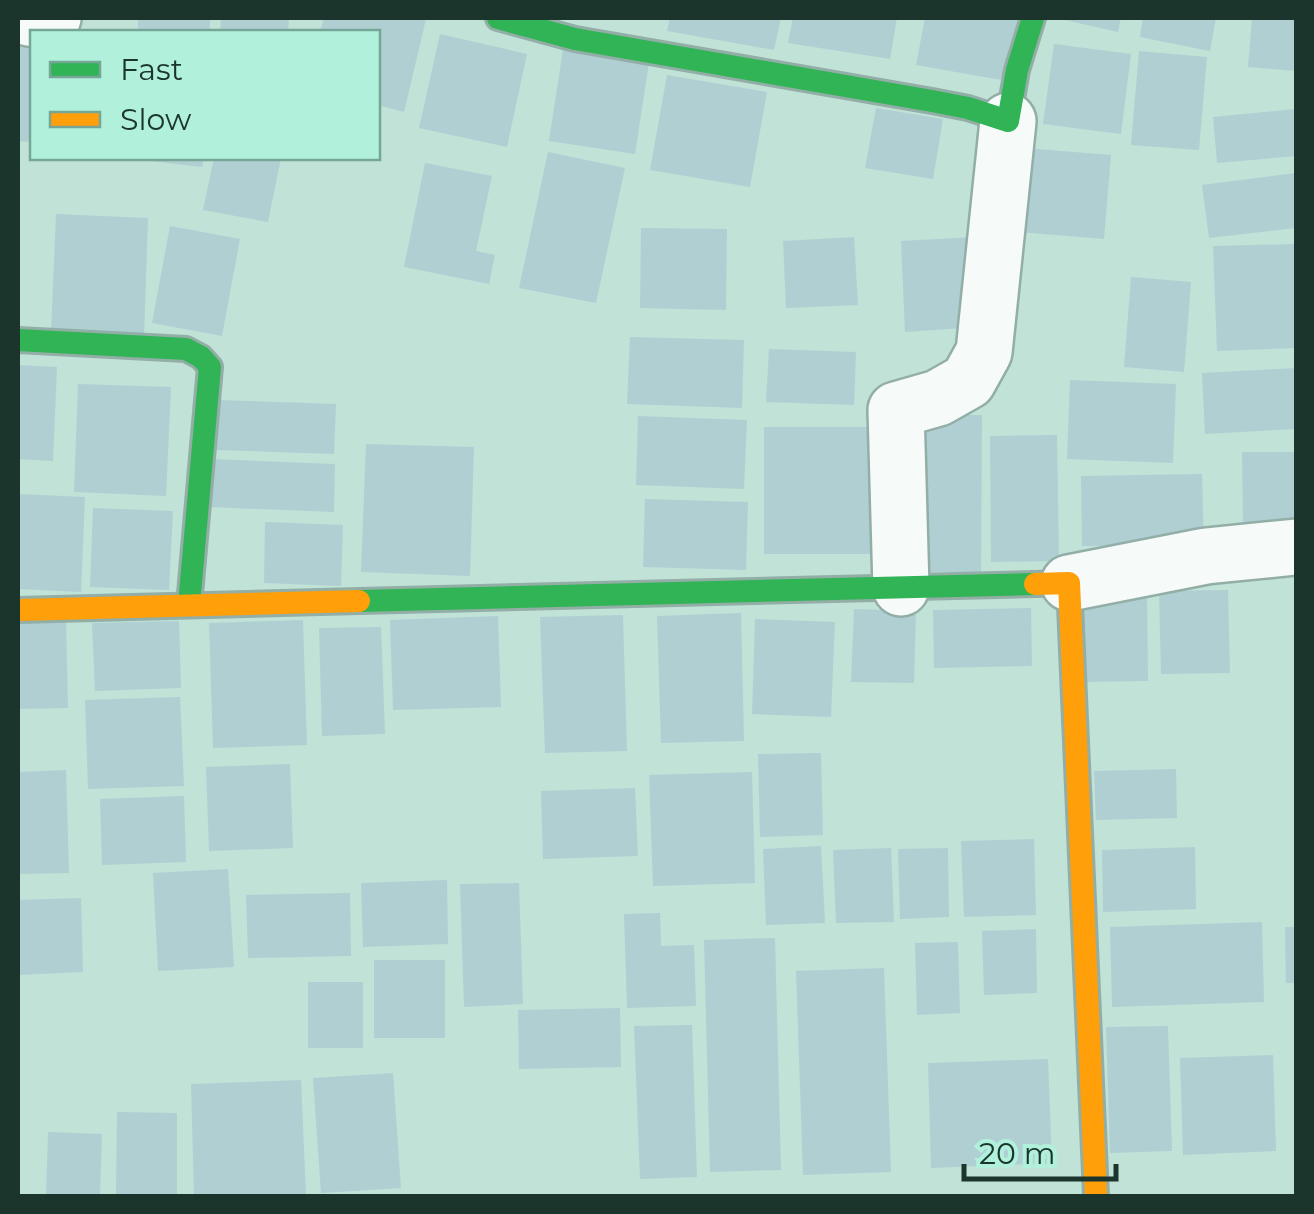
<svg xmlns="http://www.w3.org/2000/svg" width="1314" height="1214" font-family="Montserrat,sans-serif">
	<rect width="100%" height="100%" fill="#c0e2d7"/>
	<path fill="#b0cfd3" d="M138,18H210V32H138Z
		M221,18H289L288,32H220Z
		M324,18L426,19L404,112L378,105V32H320Z
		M670,18H781L774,50L667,31Z
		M793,18H897L890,59L788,43Z
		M925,18H1019L1007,81L916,65Z
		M1056,18H1121L1118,32Z
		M1143,18H1216L1210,51L1140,37Z
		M1252,18H1296V71L1248,67Z
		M440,34L527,54L507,147L419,128Z
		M18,38H32V142L18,141Z
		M1054,44L1131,54L1121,134L1043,124Z
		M563,49L649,63L635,154L549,141Z
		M1139,51L1207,57L1199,150L1131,145Z
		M667,75L767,92L750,187L650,170Z
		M876,108L943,119L933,179L865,168Z
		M1296,109V156L1217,163L1213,117Z
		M1025,148L1111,155L1104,239L1018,232Z
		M548,152L625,168L596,303L519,288Z
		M142,158H204L202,167L142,160Z
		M214,158H281L268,222L203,210Z
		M425,163L492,176L476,251L495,255L489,284L404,267Z
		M1296,173V228L1209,238L1202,185Z
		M56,214L148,218L144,338L51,333Z
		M170,226L240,239L222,336L152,323Z
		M641,228L727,229L726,310L640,308Z
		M854,237L858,305L786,308L783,241Z
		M974,237L979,327L905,332L901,241Z
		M1296,244V348L1217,351L1213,246Z
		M1131,277L1191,282L1184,372L1124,367Z
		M630,337L744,340L742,408L627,404Z
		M769,349L856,352L854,405L766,402Z
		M18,365L57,367L53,461L18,459Z
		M1296,368V429L1205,434L1202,373Z
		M1070,380L1176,384L1173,463L1067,459Z
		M78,384L171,387L166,496L74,492Z
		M217,400L336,404L334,454L216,450Z
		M905,415H982L981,572H904Z
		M638,416L747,420L744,489L636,485Z
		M764,427H879V554H764Z
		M1057,435L1059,561L991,562L990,436Z
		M366,444L474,447L470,576L361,572Z
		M1242,452H1296V525L1243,526Z
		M210,459L335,464L334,512L209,507Z
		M1202,474L1204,545L1082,546L1081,476Z
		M18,494L85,497L81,592L18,589Z
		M645,499L748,502L746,570L643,567Z
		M93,508L173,511L169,590L90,587Z
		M265,522L343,525L341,586L264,583Z
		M1228,590L1230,673L1161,674L1159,591Z
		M1147,594L1148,681L1080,682L1078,595Z
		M1031,608L1032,666L934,668L933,610Z
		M854,609L916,611L914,683L851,682Z
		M741,613L744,741L661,743L657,616Z
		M623,615L627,751L545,753L540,617Z
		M498,616L501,707L393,710L390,620Z
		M755,619L835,622L831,717L752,714Z
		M303,620L307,745L213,748L209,623Z
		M179,621L181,688L95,691L92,623Z
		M66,622L68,708L18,709V623Z
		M381,627L385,734L322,736L319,628Z
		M180,697L184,786L88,789L85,700Z
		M821,753L823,835L760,837L758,754Z
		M290,764L293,848L209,851L206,767Z
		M1176,769L1177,818L1096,820L1094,771Z
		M66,770L69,873L18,874V772Z
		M752,772L755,883L653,886L649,775Z
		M635,788L638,856L543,859L541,791Z
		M184,796L186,862L102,865L100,799Z
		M1034,839L1036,915L964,917L961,841Z
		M821,846L825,923L766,925L763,849Z
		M1195,847L1196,909L1103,912L1102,850Z
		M891,848L894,922L836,923L833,850Z
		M948,848L949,917L900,919L898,849Z
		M228,869L234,967L158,971L153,873Z
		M447,880L448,944L363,947L361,883Z
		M519,883L523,1004L464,1007L460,884Z
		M350,893L351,956L248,958L246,895Z
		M81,898L83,972L18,975V900Z
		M660,913L661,946L694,945L696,1006L627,1008L624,914Z
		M1262,922L1264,1002L1112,1007L1110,927Z
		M1285,927H1296V983H1286Z
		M1036,929L1037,993L984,995L982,931Z
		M775,938L781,1170L710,1172L704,940Z
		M958,942L960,1013L917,1015L915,943Z
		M374,960H445V1038H374Z
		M884,968L891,1172L803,1175L796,971Z
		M308,982H363V1048H308Z
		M620,1008L621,1067L519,1069L518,1010Z
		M692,1025L697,1177L640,1179L634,1026Z
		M1168,1026L1172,1151L1110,1153L1106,1027Z
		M1273,1055L1276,1151L1183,1155L1180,1058Z
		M1048,1059L1052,1163L931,1168L928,1063Z
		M393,1073L401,1188L321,1193L313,1078Z
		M301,1080L306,1196H194L191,1084Z
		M117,1112L177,1113V1195L116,1194Z
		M48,1132L102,1134L100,1196H46Z"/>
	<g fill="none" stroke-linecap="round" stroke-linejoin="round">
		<defs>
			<path id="street" d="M29,18L43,20L53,18
				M1069,583L1206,556L1296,547
				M901,588L896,410L938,398L968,381L984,352L1008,121"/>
			<path id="fast" d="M498,18L575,39L932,101L968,108L1008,121L1017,70L1033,18
				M18,340L186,349L201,357L210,367L189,605
				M359,601L1035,584"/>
			<path id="slow" d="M1035,584L1069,583L1096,1196
				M18,610L359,601"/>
		</defs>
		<use href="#street" stroke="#92aea6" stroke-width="60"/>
		<use href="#fast" stroke="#92aea6" stroke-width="28"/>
		<use href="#slow" stroke="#92aea6" stroke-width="28"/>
		<use href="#street" stroke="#f6fbf9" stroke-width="55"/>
		<use href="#fast" stroke="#30b455" stroke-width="22"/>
		<use href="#slow" stroke="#ff9f0a" stroke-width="22"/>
	</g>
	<rect width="1314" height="1214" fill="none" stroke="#1b352d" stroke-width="40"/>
	<rect x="30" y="30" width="350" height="130" fill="#b1f1dc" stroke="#75a696" stroke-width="2.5"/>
	<rect x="50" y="62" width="50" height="15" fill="#30b455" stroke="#75a696" stroke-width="2.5"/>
	<text x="120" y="80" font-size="30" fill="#1b352d">Fast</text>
	<rect x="50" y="112" width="50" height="15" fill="#ff9f0a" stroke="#75a696" stroke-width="2.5"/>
	<text x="120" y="130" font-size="30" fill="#1b352d">Slow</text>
	<path d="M964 1164v15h152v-15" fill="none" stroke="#1b352d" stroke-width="5"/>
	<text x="979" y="1164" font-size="30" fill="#1b352d" stroke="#b1f1dc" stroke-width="8" paint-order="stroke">20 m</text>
</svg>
